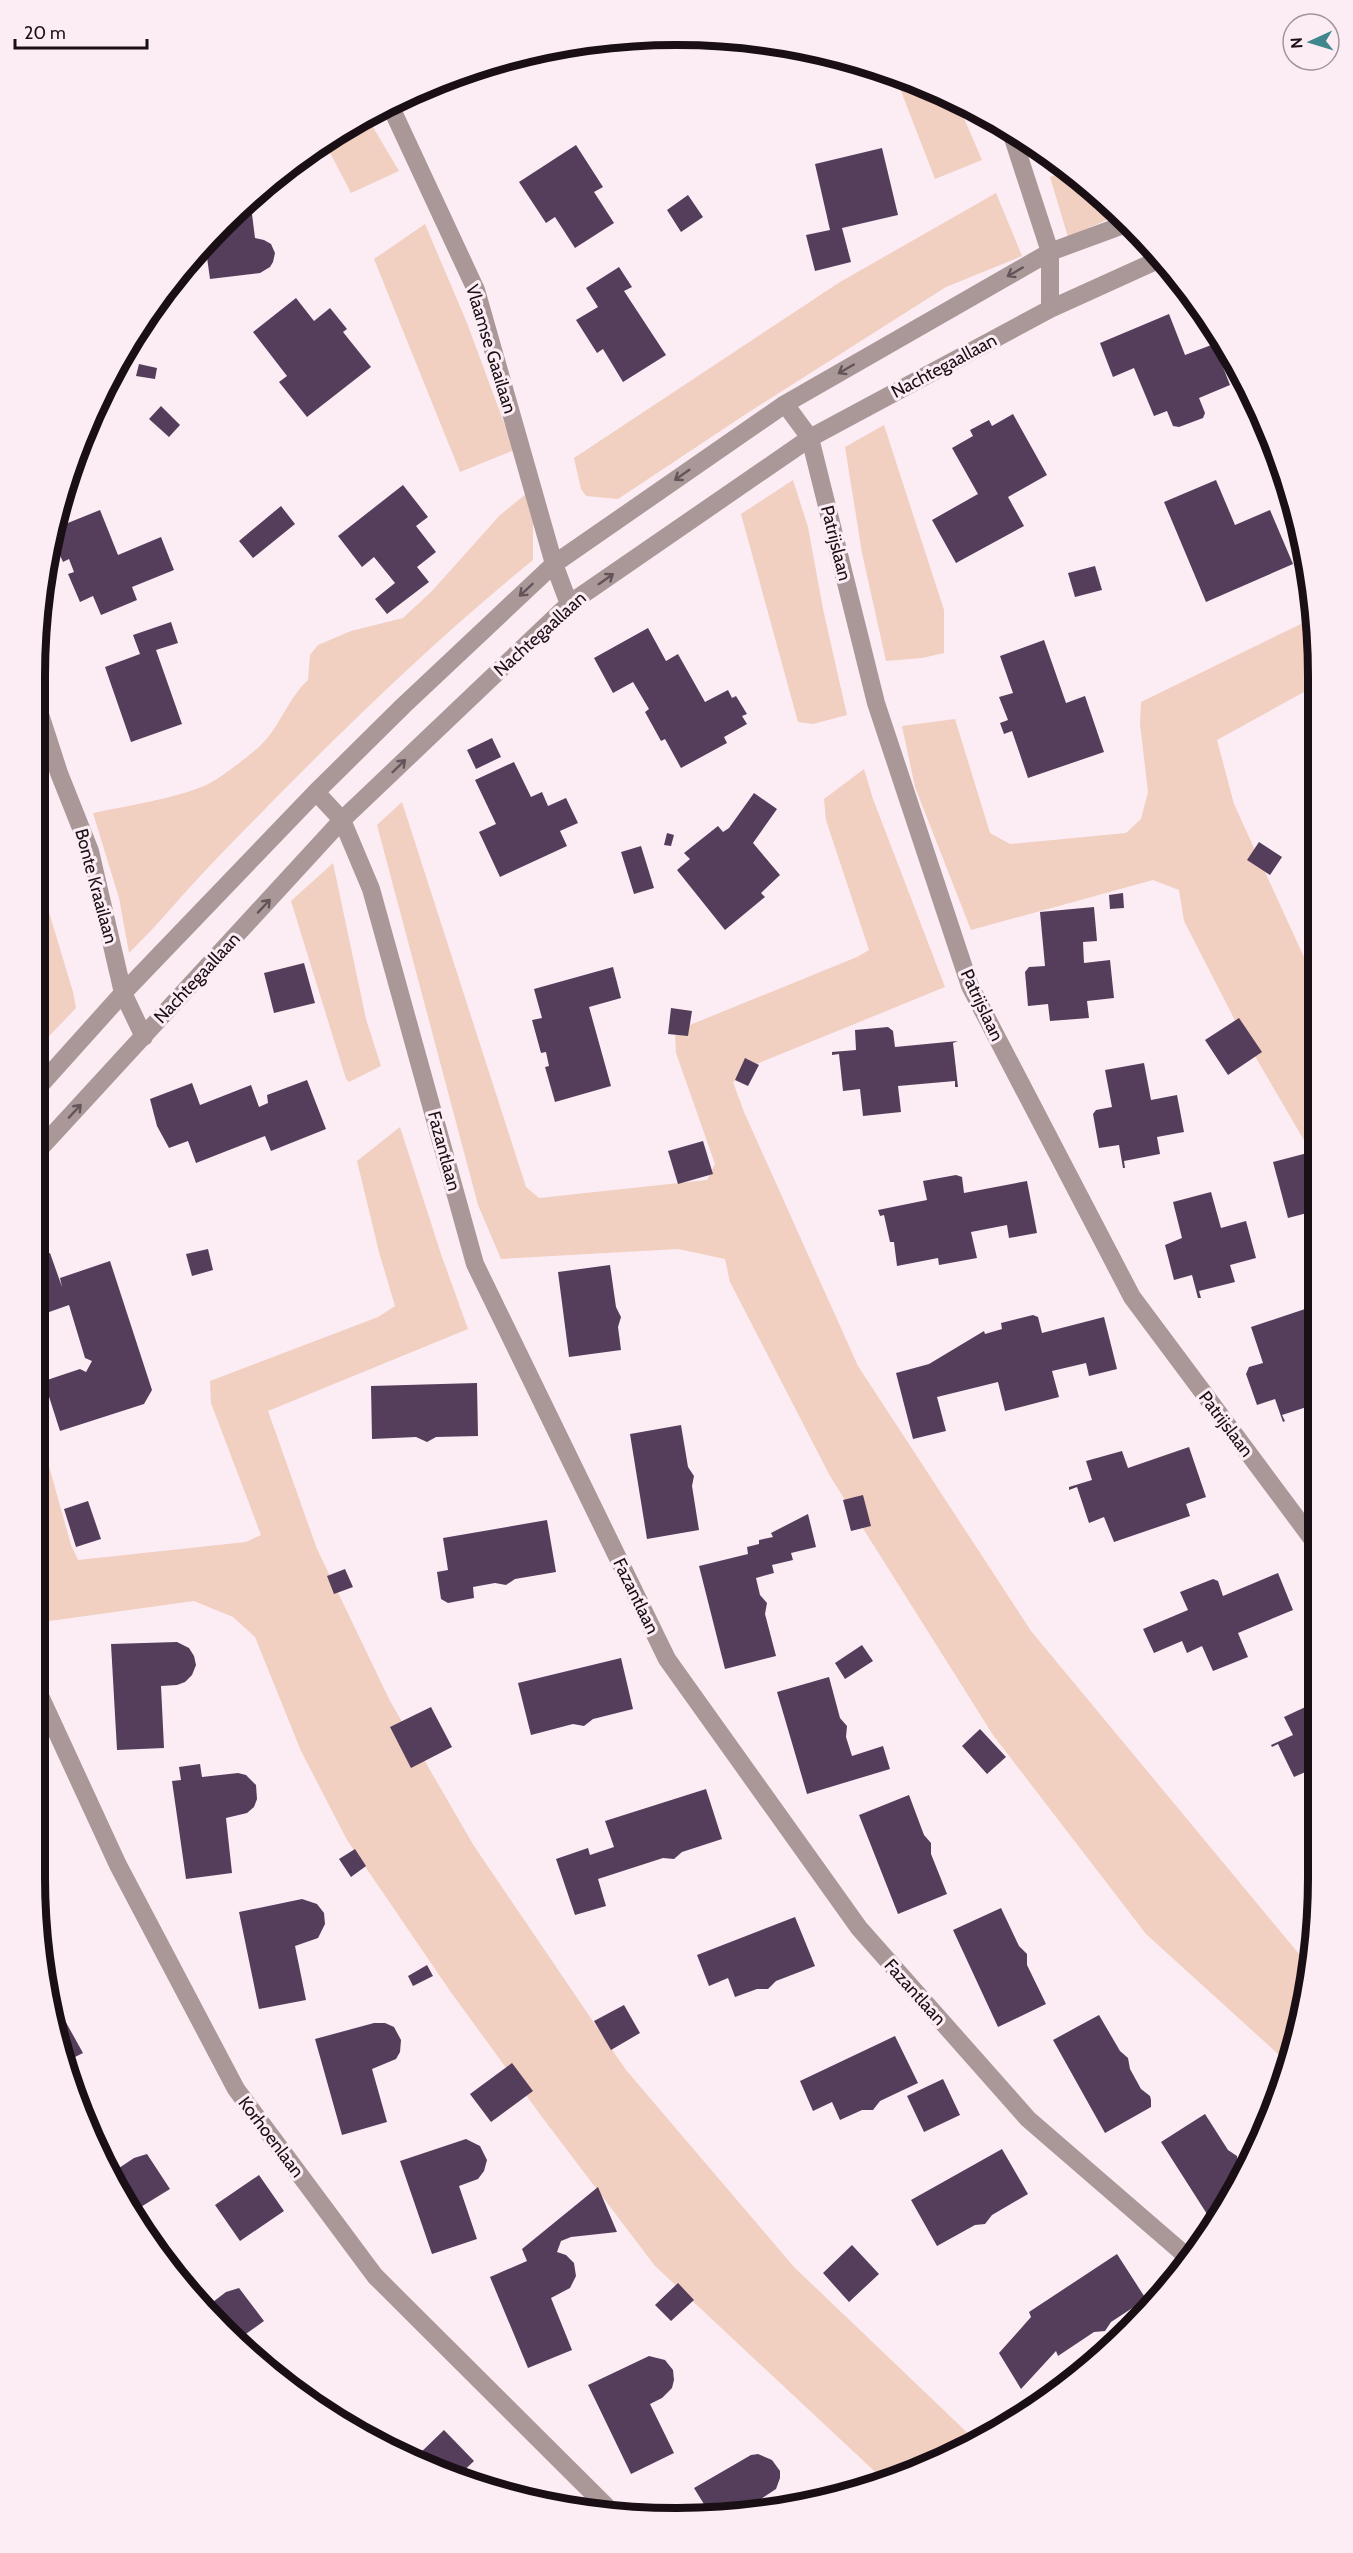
<svg xmlns="http://www.w3.org/2000/svg" width="1353" height="2553" font-family="Cabin,sans-serif">
	<rect width="100%" height="100%" fill="#fcedf5"/>
	<path fill="#f1cfc1" d="M894,73L957,102L982,160L935,179Z
		M367,117L399,171L351,193L325,143Z
		M1067,170L1100,194L1118,215L1068,237L1050,177Z
		M996,193L1022,256L946,287L749,412L618,499L586,496L581,489L574,458L840,282Z
		M425,224L467,323L514,450L460,472L374,259Z
		M884,425L944,610V653L922,658L886,661L862,553L845,447Z
		M793,480L808,527L823,609L847,715L813,724L798,722L741,514Z
		M526,494L533,519V560C423,649 321,751 222,853C190,885 162,921 129,953L119,898L93,813C126,806 173,799 204,786C217,781 249,756 260,746C280,727 288,698 308,680L310,655L318,645L351,631L403,618L432,591L500,515Z
		M1313,618V687L1217,740L1234,804L1314,979L1315,1159L1242,1034L1184,921L1179,890L1153,880L971,930L915,787L902,726L955,719L990,833L1010,844L1126,833L1141,819L1148,792L1140,724L1141,702Z
		M864,769L873,799L945,987L754,1065L733,1082L744,1112L858,1366L1031,1631L1309,1966L1297,2043L1288,2063L1146,1934L993,1735L830,1476L730,1282L725,1259L678,1249L501,1259L478,1205L377,825L402,802L526,1187L539,1198L707,1180L715,1164L676,1053L675,1031L857,957L869,950L826,820L824,799Z
		M333,863L366,1019L381,1066L349,1082L346,1079L291,901Z
		M36,869L73,992L76,1008L35,1051Z
		M400,1127L441,1254L468,1329L268,1411L317,1549L390,1701L474,1846L626,2070L794,2267L976,2441L922,2469L886,2482L655,2266L542,2117L450,1991L347,1840L301,1751L255,1637L233,1617L194,1601L35,1623V1416L71,1545L78,1560L246,1542L261,1535L211,1403L210,1381L378,1317L395,1306L379,1252L357,1161Z"/>
	<path fill="#543e5c" d="M495,62L471,76L469,72Z
		M576,145L603,187L594,192L614,223L575,248L555,217L546,223L519,182Z
		M882,148L898,215L842,228L851,262L815,271L806,235L830,230L815,164Z
		M688,195L703,217L681,232L667,210Z
		M249,201L247,206L248,215L252,214L255,238L264,240L271,244L275,253L273,262L270,267L260,273L210,279L205,243Z
		M619,267L632,287L624,291L666,355L623,382L603,349L597,353L576,320L598,307L586,288Z
		M296,298L314,321L330,308L347,329L343,332L371,367L307,417L279,382L287,376L253,332Z
		M1169,314L1185,355L1214,344L1230,385L1199,398L1205,413L1203,418L1179,427L1173,426L1167,411L1154,416L1134,368L1113,377L1100,343Z
		M139,364L157,368L155,379L136,376Z
		M161,406L180,425L169,437L149,419Z
		M1013,414L1047,475L1008,497L1024,526L956,563L932,520L978,494L952,448L973,436L970,430L989,420L992,426Z
		M1216,480L1235,525L1270,510L1293,564L1206,602L1164,502Z
		M403,485L428,517L416,526L436,552L417,567L429,582L387,614L375,599L395,583L374,557L362,567L338,536Z
		M281,506L295,524L253,558L239,541Z
		M100,510L118,555L161,537L174,570L132,587L137,600L101,615L93,596L80,602L68,574L74,572L69,559L63,562L52,537L53,529Z
		M1095,566L1102,590L1075,597L1068,573Z
		M171,622L178,643L156,650L182,724L131,742L105,667L140,654L133,635Z
		M648,628L666,661L678,654L705,702L728,690L732,698L736,696L747,714L742,716L747,724L724,737L727,743L681,768L665,739L661,741L645,712L649,709L633,682L613,693L594,658Z
		M1044,640L1066,703L1085,696L1104,752L1028,778L1012,731L1004,734L1000,723L1008,720L999,697L1013,693L1000,656Z
		M492,738L501,757L476,769L467,750Z
		M514,762L531,797L542,792L548,806L566,798L578,823L560,831L567,846L500,877L479,832L496,824L475,780Z
		M754,793L777,809L753,843L780,875L761,893L765,897L725,930L677,870L690,859L684,853L718,826L723,832L729,828Z
		M667,833L674,835L671,846L664,845Z
		M1259,842L1282,857L1270,875L1247,860Z
		M641,846L654,888L634,894L621,852Z
		M1123,893L1124,908L1110,909L1109,895Z
		M1094,907L1097,941L1083,942L1084,963L1110,960L1114,998L1087,1001L1089,1018L1050,1021L1048,1004L1028,1006L1025,972L1029,967L1045,966L1040,912Z
		M304,963L315,1003L274,1013L264,973Z
		M613,967L621,998L589,1007L611,1086L555,1102L545,1067L549,1066L546,1052L541,1053L532,1020L542,1018L534,989Z
		M671,1008L692,1011L688,1036L668,1034Z
		M1239,1018L1262,1052L1228,1075L1205,1040Z
		M888,1027L893,1031L895,1047L958,1041L953,1043L958,1087H955V1081L898,1086L901,1112L863,1116L860,1089L843,1091L839,1054L832,1055V1052L856,1050L855,1030Z
		M745,1058L759,1065L748,1086L735,1080Z
		M1144,1063L1151,1100L1177,1095L1184,1132L1157,1137L1160,1154L1124,1161L1125,1168H1123L1119,1145L1099,1148L1093,1114L1096,1110L1112,1107L1105,1070Z
		M307,1080L326,1129L271,1151L265,1136L196,1163L188,1141L169,1148L157,1126L150,1099L192,1083L200,1105L251,1085L259,1107L268,1103L267,1095Z
		M703,1141L713,1174L678,1184L668,1151Z
		M1315,1151V1211L1288,1218L1273,1162Z
		M956,1175L962,1177L964,1193L1027,1181L1037,1233L1009,1238L1007,1225L971,1232L977,1258L939,1265L938,1258L897,1266L894,1242H890L884,1215L880,1216L878,1210L927,1200L923,1181Z
		M1211,1192L1221,1228L1246,1221L1256,1258L1230,1265L1235,1282L1199,1291L1201,1298H1198L1192,1275L1174,1280L1165,1245L1182,1238L1173,1202Z
		M208,1249L213,1270L192,1276L186,1254Z
		M50,1253L62,1287L60,1278L110,1261L152,1390L144,1404L60,1431L44,1381L80,1369L86,1372L92,1361L85,1358L69,1305L35,1317V1258Z
		M610,1265L616,1307L621,1317L618,1327L621,1350L569,1357L558,1272Z
		M1305,1309L1315,1342V1386L1312,1387L1316,1404L1282,1415L1285,1421L1283,1422L1275,1399L1257,1405L1246,1374L1249,1367L1263,1363L1251,1327Z
		M1033,1315L1038,1317L1042,1333L1104,1317L1117,1369L1089,1376L1086,1363L1052,1371L1059,1397L1005,1411L998,1382L937,1397L946,1431L913,1439L896,1373L929,1364L984,1331L985,1334L1002,1329L1001,1323Z
		M477,1383L478,1436L436,1437L427,1442L416,1437L372,1439L371,1386Z
		M681,1425L688,1467L694,1476L692,1486L699,1530L647,1539L630,1434Z
		M1189,1447L1206,1497L1186,1504L1190,1516L1114,1542L1104,1517L1089,1523L1077,1487L1069,1490V1487L1092,1480L1086,1461L1122,1451L1128,1468Z
		M863,1495L871,1526L851,1531L843,1500Z
		M88,1501L101,1539L76,1547L64,1509Z
		M808,1514L816,1547L791,1553L793,1560L772,1565L774,1573L756,1578L760,1595L767,1603L765,1614L776,1656L725,1669L699,1566L748,1554L747,1547L759,1544V1540L773,1537L771,1533Z
		M547,1520L556,1572L515,1579L506,1585L495,1583L473,1587L474,1598L448,1603L441,1599L437,1572L448,1570L443,1538Z
		M345,1569L353,1587L334,1594L327,1576Z
		M1278,1573L1293,1610L1238,1633L1248,1657L1213,1671L1202,1646L1187,1653L1182,1641L1154,1653L1143,1629L1188,1610L1180,1592L1213,1579L1218,1581L1223,1596Z
		M177,1642L189,1648L194,1656L196,1665L192,1675L185,1682L177,1685L161,1686L164,1748L117,1750L111,1644Z
		M862,1645L873,1661L845,1679L835,1663Z
		M621,1658L633,1709L593,1719L584,1726L573,1724L531,1735L518,1683Z
		M829,1677L840,1718L847,1726L846,1737L852,1756L883,1746L890,1769L807,1794L777,1692Z
		M1316,1702L1317,1784L1310,1770L1294,1777L1278,1744L1272,1747L1271,1745L1293,1735L1284,1717Z
		M431,1707L452,1747L411,1768L390,1727Z
		M980,1729L1006,1757L987,1774L962,1746Z
		M200,1764L202,1777L238,1773L246,1775L256,1785L257,1799L254,1807L247,1813L226,1818L232,1873L186,1879L172,1781L181,1780L179,1767Z
		M706,1789L722,1839L682,1852L674,1859L663,1858L598,1879L606,1906L575,1915L556,1859L588,1848L590,1855L614,1847L605,1821Z
		M909,1795L924,1835L931,1843V1854L947,1894L898,1914L859,1815Z
		M355,1849L366,1866L351,1877L339,1859Z
		M302,1899L317,1904L324,1913L325,1924L318,1938L295,1946L306,2000L259,2009L239,1912Z
		M1001,1908L1019,1946L1027,1954V1965L1046,2004L998,2027L953,1930Z
		M1317,1910V1918L1315,1930L1306,1921Z
		M795,1917L815,1966L776,1981L768,1989H757L735,1997L728,1978L709,1986L697,1955Z
		M427,1965L433,1976L413,1986L408,1976Z
		M624,2005L640,2033L611,2050L594,2021Z
		M1099,2015L1120,2051L1128,2058L1130,2069L1141,2089L1150,2096L1151,2100V2107L1105,2133L1053,2040Z
		M63,2017L83,2053L63,2063L52,2020Z
		M374,2023H385L394,2027L401,2040L400,2052L396,2059L372,2069L387,2122L342,2135L315,2039Z
		M895,2036L918,2083L880,2101L873,2110H862L840,2120L832,2102L813,2111L800,2081Z
		M512,2063L533,2091L491,2122L470,2094Z
		M943,2079L960,2115L924,2132L907,2096Z
		M1205,2114L1228,2150L1237,2156L1239,2167L1243,2173L1233,2197L1214,2225L1161,2142Z
		M466,2139L480,2146L487,2160L484,2171L478,2179L459,2186L477,2239L432,2254L400,2161Z
		M1002,2149L1028,2194L992,2215L985,2224L975,2225L937,2246L911,2200Z
		M147,2154L170,2189L131,2213L120,2197L110,2174L134,2158Z
		M259,2175L284,2211L240,2241L215,2205Z
		M598,2187L617,2232L571,2237L561,2241L557,2252L566,2255L574,2263L576,2276L570,2288L551,2298L572,2350L528,2368L490,2277L527,2261L522,2249Z
		M852,2245L879,2274L849,2302L823,2273Z
		M1117,2254L1146,2299L1111,2322L1105,2331L1094,2332L1058,2356L1056,2351L1021,2389L999,2353L1031,2317L1029,2312Z
		M678,2283L694,2300L671,2321L655,2305Z
		M239,2288L264,2321L236,2341L205,2308L226,2292Z
		M649,2356L665,2360L673,2370L674,2380L672,2388L662,2398L650,2404L674,2453L631,2474L588,2385Z
		M338,2414L348,2425L332,2417Z
		M444,2430L474,2461L456,2478L431,2469L416,2457Z
		M758,2454L772,2460L780,2471V2478L776,2489L758,2501L763,2510L712,2517L694,2488L751,2455Z"/>
	<g fill="none" stroke-linecap="round" stroke-linejoin="round">
		<path stroke="#aa9899" stroke-width="18" d="M389,103L476,290L554,564L569,604
			M1010,129L1050,252V309
			M785,404L810,438L876,703L970,986L1132,1297L1316,1544
			M36,702L59,773L90,851L123,993L144,1037
			M316,792L342,820L371,889L475,1264L667,1659L859,1928L1028,2119L1191,2260
			M35,1091L123,993L316,792L403,706L554,564L785,404L1050,252L1126,224
			M35,1154L342,820L569,604L810,438L1050,309L1158,260
			M35,1685L118,1865L236,2089L375,2276L614,2514"/>
	</g>
	<defs><path id="oneway-shaft" d="M-6 0H5M1.5-3L5.5 0L1.5 3" fill="none" stroke-width="1.6" stroke-linecap="round" stroke-linejoin="round" transform="scale(1.5)"/></defs>
	<g stroke="#625458">
		<use href="#oneway-shaft" transform="translate(1015 272) rotate(150)"/>
		<use href="#oneway-shaft" transform="translate(846 369) rotate(150)"/>
		<use href="#oneway-shaft" transform="translate(682 475) rotate(145)"/>
		<use href="#oneway-shaft" transform="translate(606 579) rotate(-35)"/>
		<use href="#oneway-shaft" transform="translate(526 590) rotate(137)"/>
		<use href="#oneway-shaft" transform="translate(399 766) rotate(-44)"/>
		<use href="#oneway-shaft" transform="translate(264 906) rotate(-47)"/>
		<use href="#oneway-shaft" transform="translate(75 1111) rotate(-47)"/>
	</g>
	<g text-anchor="middle" dominant-baseline="central" stroke-width="6" stroke-linejoin="round" paint-order="stroke">
		<g font-size="18" fill="#1b0f16" stroke="#fcedf5">
			<text transform="translate(491 349) rotate(73)">Vlaamse Gaailaan</text>
			<text transform="translate(944 366) rotate(-28)">Nachtegaallaan</text>
			<text transform="translate(836 543) rotate(76)">Patrijslaan</text>
			<text transform="translate(540 634) rotate(-42)">Nachtegaallaan</text>
			<text transform="translate(96 886) rotate(75)">Bonte Kraailaan</text>
			<text transform="translate(197 978) rotate(-47)">Nachtegaallaan</text>
			<text transform="translate(982 1005) rotate(65)">Patrijslaan</text>
			<text transform="translate(444 1151) rotate(75)">Fazantlaan</text>
			<text transform="translate(1226 1424) rotate(53)">Patrijslaan</text>
			<text transform="translate(636 1596) rotate(64)">Fazantlaan</text>
			<text transform="translate(915 1992) rotate(48)">Fazantlaan</text>
			<text transform="translate(271 2137) rotate(53)">Korhoenlaan</text>
		</g>
	</g>
	<path d="M0 0H1353V2553H0ZM676 45H677A631 631 0 0 1 1308 676V1877A631 631 0 0 1 677 2508H676A631 631 0 0 1 45 1877V676A631 631 0 0 1 676 45Z" fill="#fcedf5" fill-rule="evenodd"/>
	<path fill="none" stroke="#1b0f16" stroke-width="8" d="M676 45H677A631 631 0 0 1 1308 676V1877A631 631 0 0 1 677 2508H676A631 631 0 0 1 45 1877V676A631 631 0 0 1 676 45Z"/>
	<g transform="translate(1311 42) rotate(266)"><circle r="28" fill="#fcedf5" stroke="#a2949c" stroke-width="1.5"/>
	<path d="M0-4.5L10 22L0 15L-10 22Z" fill="#3f878c"/>
	<text y="-9" font-size="16" font-weight="bold" text-anchor="middle" fill="#1b0f16">N</text>
	</g>
	<path d="M15 39v9h132v-9" fill="none" stroke="#1b0f16" stroke-width="3"/>
	<text x="24" y="39" font-size="18" fill="#1b0f16" stroke="#fcedf5" stroke-width="4.5" paint-order="stroke">20 m</text>
</svg>
